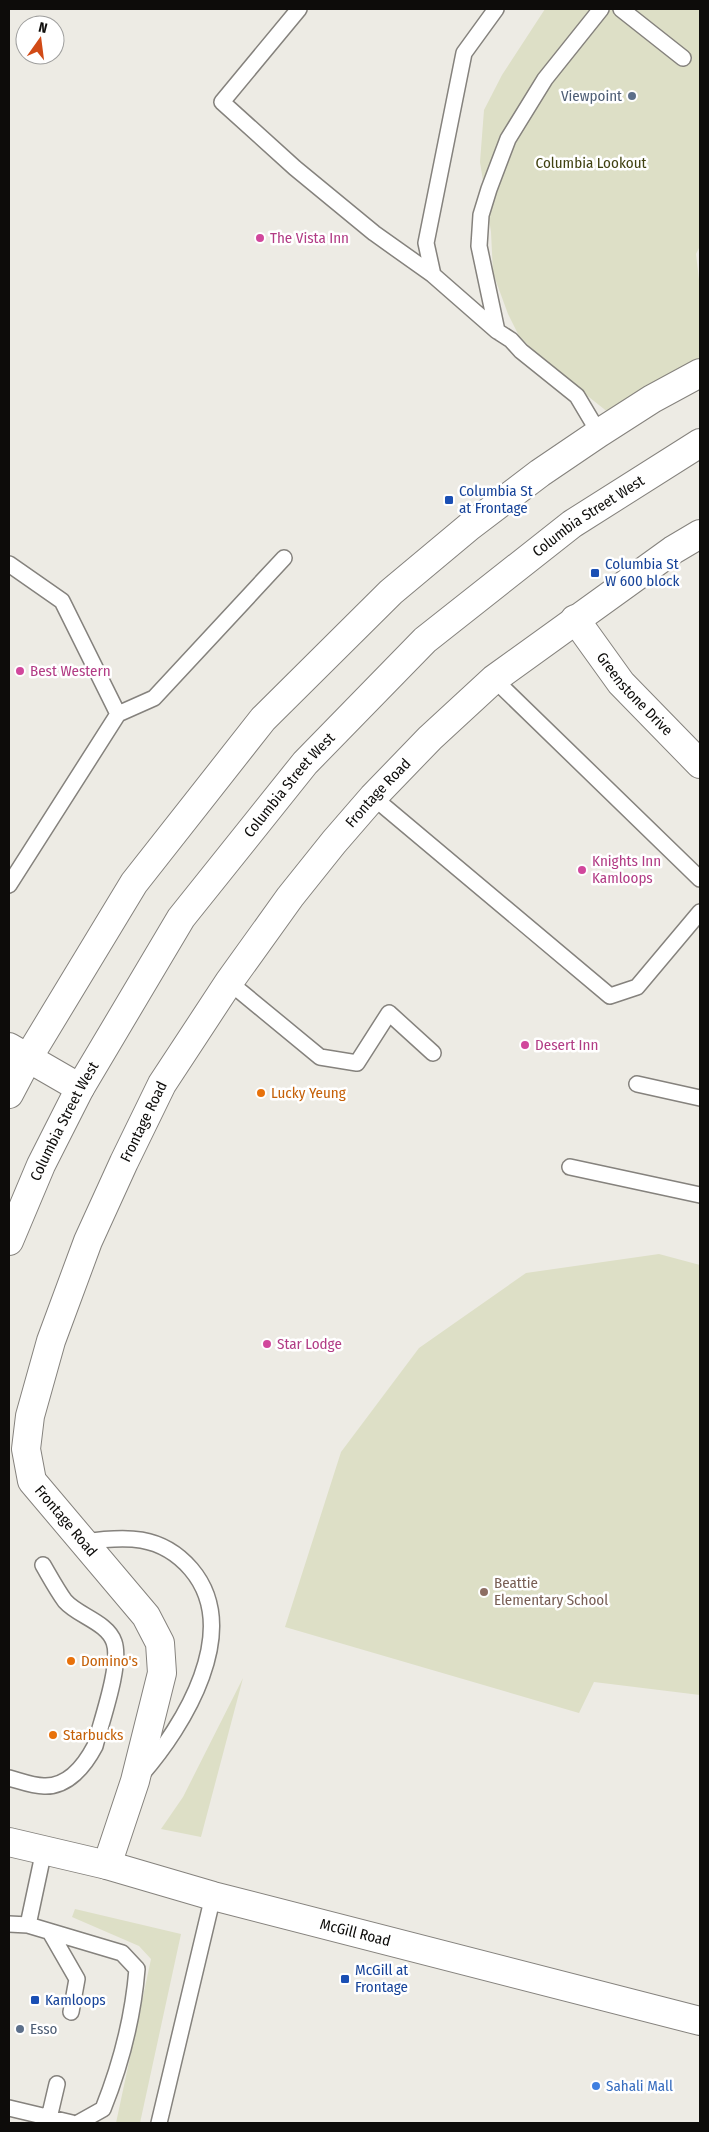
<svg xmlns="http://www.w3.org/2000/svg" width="709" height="2132" font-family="'Fira Sans Condensed',sans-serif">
	<rect width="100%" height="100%" fill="#edebe4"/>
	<path fill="#dddfc6" d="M545,9H700V246L696,254L700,288V363L609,413L545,362L519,336L508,314L493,273L491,232L480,162L484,110L502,75Z
		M659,1254L700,1265V1695L594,1682L579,1713L285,1627L341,1452L419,1348L526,1273Z
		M243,1678L201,1837L161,1829L183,1797Z
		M75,1909L181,1934L140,2123H116L151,1959L139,1946L72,1917Z"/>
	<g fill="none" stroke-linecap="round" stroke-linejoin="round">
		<defs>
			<path id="lane" d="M299,9L222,102L295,168L374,233L433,275
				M496,9L464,53L426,243L433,275L497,331
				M621,9L683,58
				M599,433L577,396L521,351L511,340L497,331L479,246L481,215L489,189L508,139L545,79L601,9
				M9,564L62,601L118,714
				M494,679L700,879
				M373,797L610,996L637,987L700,912
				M9,885L118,714L154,698L284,558
				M229,982L320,1057L357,1063L389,1013L433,1053
				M637,1084L700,1098
				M570,1167L700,1195
				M83,1542C125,1536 161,1534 191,1569C243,1630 184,1726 141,1775
				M9,1778C20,1781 33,1786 44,1786C68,1787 85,1765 95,1746C101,1722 122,1664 114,1642C107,1622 78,1616 65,1601C57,1590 50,1577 43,1565
				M9,1924L28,1925L44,1850
				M28,1925L122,1953L137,1969C133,2018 121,2064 103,2109L78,2123
				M50,1932L77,1979L71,2012
				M9,2108L72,2123
				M49,2118L57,2084
				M159,2123L213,1896"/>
			<g id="street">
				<path id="s1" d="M575,619L621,683L700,764"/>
				<path d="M9,1047L80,1088"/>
				<path id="s2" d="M9,1842L107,1865L213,1896L700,2021"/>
				<path id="s3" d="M107,1865L135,1781L162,1673L160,1643L146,1616L32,1481L26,1449L30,1416L51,1341L88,1241L124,1162L162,1084L229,982L290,897L334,842L373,797L430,738L494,679L673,550L700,534"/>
			</g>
			<g id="secondary">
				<path d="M9,1094L28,1058L134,883L263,719L391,592L470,526L540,473L599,433L652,399L700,373"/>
				<path id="s4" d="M9,1241L41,1165L80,1088L181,918L305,763L425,640L572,524L700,443"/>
			</g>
		</defs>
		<use href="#lane" stroke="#85827d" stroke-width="18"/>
		<use href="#street" stroke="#85827d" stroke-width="30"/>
		<use href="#secondary" stroke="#85827d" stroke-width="30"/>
		<use href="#lane" stroke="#fff" stroke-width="15"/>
		<use href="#street" stroke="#fff" stroke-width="28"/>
		<use href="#secondary" stroke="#fff" stroke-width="28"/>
	</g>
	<g fill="#5c6f8a" stroke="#fff" stroke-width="2">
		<circle cx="632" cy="96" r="5"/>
		<circle cx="20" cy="2029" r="5"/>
	</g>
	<g fill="#d1479c" stroke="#fff" stroke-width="2">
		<circle cx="260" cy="238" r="5"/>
		<circle cx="20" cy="671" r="5"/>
		<circle cx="582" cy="870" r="5"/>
		<circle cx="525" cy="1045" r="5"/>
		<circle cx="267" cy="1344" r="5"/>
	</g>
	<g fill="#1a4fb4" stroke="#fff" stroke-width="2">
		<rect x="444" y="495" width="10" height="10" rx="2.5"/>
		<rect x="590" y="568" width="10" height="10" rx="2.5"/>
		<rect x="340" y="1974" width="10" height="10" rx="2.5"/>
		<rect x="30" y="1995" width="10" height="10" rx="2.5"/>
	</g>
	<g fill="#e8710a" stroke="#fff" stroke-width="2">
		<circle cx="261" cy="1093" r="5"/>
		<circle cx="71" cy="1661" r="5"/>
		<circle cx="53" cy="1735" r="5"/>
	</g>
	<circle fill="#8d6e63" stroke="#fff" stroke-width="2" cx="484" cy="1592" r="5"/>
	<circle fill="#3f7fe0" stroke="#fff" stroke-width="2" cx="596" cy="2086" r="5"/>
	<g text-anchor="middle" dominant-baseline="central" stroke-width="5" stroke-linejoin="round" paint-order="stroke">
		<g font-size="15" fill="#4e5e75" stroke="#fff" text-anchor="end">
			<text x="622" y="96">Viewpoint</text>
			<text x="30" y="2029" text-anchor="start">Esso</text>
		</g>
		<g font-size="15" fill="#414211" stroke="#fff">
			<text x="591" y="163">Columbia Lookout</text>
		</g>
		<g font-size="15" fill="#b23c85" stroke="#fff" text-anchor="start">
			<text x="270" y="238">The Vista Inn</text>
			<text x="30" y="671">Best Western</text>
			<text x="592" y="861">Knights Inn<tspan x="592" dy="17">Kamloops</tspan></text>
			<text x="535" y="1045">Desert Inn</text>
			<text x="277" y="1344">Star Lodge</text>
		</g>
		<g font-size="15" fill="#164399" stroke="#fff" text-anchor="start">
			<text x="459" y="491">Columbia St<tspan x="459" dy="17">at Frontage</tspan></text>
			<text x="605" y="564">Columbia St<tspan x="605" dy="17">W 600 block</tspan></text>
			<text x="355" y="1970">McGill at<tspan x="355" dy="17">Frontage</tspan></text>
			<text x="45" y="2000">Kamloops</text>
		</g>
		<g font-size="15" fill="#0d0c0a" stroke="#fff">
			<text stroke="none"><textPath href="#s4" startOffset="942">Columbia Street West</textPath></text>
			<text stroke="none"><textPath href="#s1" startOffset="96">Greenstone Drive</textPath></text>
			<text stroke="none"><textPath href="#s4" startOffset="538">Columbia Street West</textPath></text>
			<text stroke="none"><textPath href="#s3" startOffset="1224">Frontage Road</textPath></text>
			<text stroke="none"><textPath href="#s4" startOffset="132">Columbia Street West</textPath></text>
			<text stroke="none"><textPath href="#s3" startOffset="819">Frontage Road</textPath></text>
			<text transform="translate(66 1521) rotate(50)">Frontage Road</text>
			<text stroke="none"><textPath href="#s2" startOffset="358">McGill Road</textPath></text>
		</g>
		<g font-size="15" fill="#c56008" stroke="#fff" text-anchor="start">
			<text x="271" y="1093">Lucky Yeung</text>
			<text x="81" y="1661">Domino's</text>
			<text x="63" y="1735">Starbucks</text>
		</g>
		<g font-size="15" fill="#785e54" stroke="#fff" text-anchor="start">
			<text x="494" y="1583">Beattie<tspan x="494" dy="17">Elementary School</tspan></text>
		</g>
		<g font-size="15" fill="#366cbe" stroke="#fff" text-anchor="start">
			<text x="606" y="2086">Sahali Mall</text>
		</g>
	</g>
	<rect width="709" height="2132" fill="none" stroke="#0d0c0a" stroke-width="20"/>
	<g transform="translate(40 40) rotate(14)"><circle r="24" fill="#ffffff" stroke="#9e9e9d"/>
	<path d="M0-4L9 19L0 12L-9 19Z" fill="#d14a16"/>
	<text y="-8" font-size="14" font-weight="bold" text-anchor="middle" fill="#0d0c0a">N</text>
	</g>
</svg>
